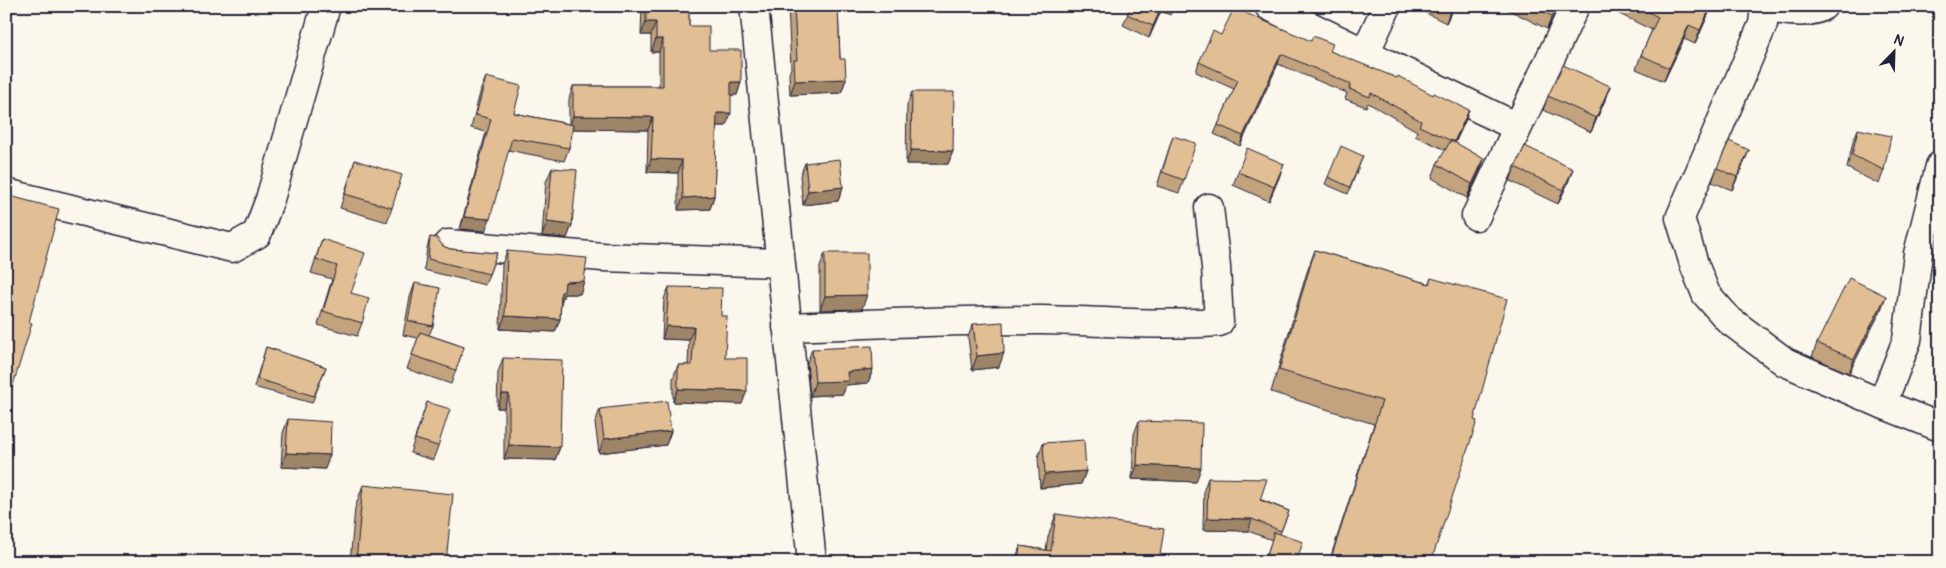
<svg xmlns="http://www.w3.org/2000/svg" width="1946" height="568" font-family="Pangolin,sans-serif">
	<rect width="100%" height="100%" fill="#fbf7ec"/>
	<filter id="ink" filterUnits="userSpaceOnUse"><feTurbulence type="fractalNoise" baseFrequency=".02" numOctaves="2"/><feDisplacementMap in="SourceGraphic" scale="10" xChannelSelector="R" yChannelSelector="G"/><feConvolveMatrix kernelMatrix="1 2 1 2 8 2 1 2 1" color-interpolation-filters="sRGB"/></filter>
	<g filter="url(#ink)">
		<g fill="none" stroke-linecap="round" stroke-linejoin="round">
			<defs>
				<path id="minor" d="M754,6L812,562
					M1269,6L1365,53L1387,6
					M1765,6L1763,24L1680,218L1694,264L1706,294L1729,320L1785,362L1882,404
					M1766,8C1783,10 1807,16 1823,6
					M1365,53L1517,127
					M1940,166L1918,254L1907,340L1882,404L1940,427
					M6,193L232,248L257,234L270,199L326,6
					M1476,216L1575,6
					M448,244L603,257L780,263
					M787,327C871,324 956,320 1041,320C1100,321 1159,326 1219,322L1216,267L1209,208"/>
			</defs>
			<use href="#minor" stroke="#22223b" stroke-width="31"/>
			<use href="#minor" stroke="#fbf7ec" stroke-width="28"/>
		</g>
		<path fill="#c2a37e" stroke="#22223b" d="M642,6H689V26L709,50L741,82L737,95H731L726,126H716L714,196L710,209L678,210V173L647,172L648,130L573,129L569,148L564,161L508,150L485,231L460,229L486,132L471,128L481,89L486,77L514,113L569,124V99L573,86H659V52H651V35H641Z
			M788,6H838L840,59L846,79L841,93L790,95L789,74L791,68Z
			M1131,6H1174L1170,15L1161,11L1149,38L1123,25Z
			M1412,6H1454L1446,23Z
			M1501,6H1559L1547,29Z
			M1603,6H1712L1695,44L1684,39L1664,81L1636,69L1641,55L1652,30Z
			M1221,35L1330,51L1466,119L1455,143L1484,159L1479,173L1467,198L1432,178L1437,164L1446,150L1415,136L1417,131L1368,103L1366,107L1345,99L1347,93L1278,64L1240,146L1214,134L1234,89L1196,72L1199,62Z
			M1610,86L1605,100L1591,132L1543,110L1548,96Z
			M912,92L953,151L948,164H906L907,105Z
			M1858,129L1884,170L1879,184L1847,168L1853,142Z
			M1173,136L1184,180L1179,193L1157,186Z
			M1749,150L1732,190L1712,182L1717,168Z
			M1363,156L1348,194L1325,184L1328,177Z
			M355,160L392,208L387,222L340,208Z
			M805,163L843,187L838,201L803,205L800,176Z
			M1284,164L1269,201L1233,185L1238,172Z
			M1515,167L1568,183L1558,204L1510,181Z
			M552,168L572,225L567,238L542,236L546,182Z
			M1940,231V245L1937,243Z
			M430,237L443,246L450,249L497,253L485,285L424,270L427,248Z
			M322,239L351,293L362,323L357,336L318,325L332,279L311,273Z
			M1315,250L1429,284L1431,278V562H1329L1374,424L1271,392L1307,272Z
			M507,251L584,281L580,294H564L561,303L560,319L555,332L500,329L502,264Z
			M825,253L862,309L820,310V267Z
			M415,283L433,326L429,335L464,347L451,384L407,369L418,338L403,335L410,297Z
			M669,287L721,316L725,358L742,404L673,402V378L678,365H688L689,340L662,339L664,299Z
			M1881,310L1849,373L1812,357L1817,343Z
			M973,324L999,367L972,370L968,337Z
			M266,347L326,367L312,403L254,387Z
			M812,349L873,369L868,383L846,385L843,394L810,396L807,363Z
			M503,358L560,447L555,460L504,459V408H497L498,372Z
			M427,402L438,446L433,460L410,453Z
			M600,409L671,431L666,445L599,453L595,423Z
			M288,419L325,469L281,467L283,433Z
			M1139,421L1196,482L1132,479L1134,434Z
			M1043,443L1086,471L1081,484L1040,488L1038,457Z
			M1208,478L1289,511L1280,534L1296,562H1264L1272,540L1248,531L1203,530L1204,489Z
			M363,485L446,562H350L355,508Z
			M1056,514L1159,562H1015L1020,546L1046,550L1048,537Z"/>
		<path fill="#9e8567" stroke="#22223b" d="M1162,6H1163L1161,11L1149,38L1153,26Z
			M1452,6H1454L1446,23L1450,10Z
			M1557,6H1559L1547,29L1552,16Z
			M1711,6H1712L1695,44L1700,30Z
			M646,22H656L651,35H641Z
			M1689,25L1684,39L1664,81L1669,68Z
			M656,39H663L659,52H651Z
			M1281,54L1278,64L1240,146L1243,136Z
			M846,79L841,93L790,95L795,81Z
			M731,82H741L737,95H726Z
			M1610,86L1605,100L1591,132L1596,118Z
			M1469,110L1466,119L1451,152L1454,143Z
			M717,113H731L726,126H712Z
			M573,116L653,117L648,130L569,129Z
			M911,150L953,151L948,164H906Z
			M1749,150L1744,163L1732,190L1737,177Z
			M651,159L682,160L678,173L647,172Z
			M1484,159L1479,173L1467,198L1472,184Z
			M1284,164L1279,178L1269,201L1274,187Z
			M1573,169L1568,183L1558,204L1563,190Z
			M843,187L838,201L803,205L808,191Z
			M714,196L710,209L678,210L683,198Z
			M464,217L490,219L485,231L460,229Z
			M547,222L572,225L567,238L542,236Z
			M584,281L580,294H564L560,305H557L565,282Z
			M867,295L862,309L820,310L825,296Z
			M1886,296L1881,310L1849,373L1854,359Z
			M505,316L560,319L555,332L500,329Z
			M666,326L694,327L689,340L662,339Z
			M1004,353L999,367L972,370L977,356Z
			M873,369L868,383L846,385L843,394L810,396L815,382L847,372Z
			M678,389L747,391L742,404L673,402Z
			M502,394H509L504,408H497Z
			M671,431L666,445L599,453L604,439Z
			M509,445L560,447L555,460L504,459Z
			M286,453L330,455L325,469L281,467Z
			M1137,465L1201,468L1196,482L1132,479Z
			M1086,471L1081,484L1040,488L1045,474Z
			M1207,518L1252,519L1248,531L1203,530Z"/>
		<path fill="#e1be93" stroke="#22223b" d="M646,6H689V26H709V50H741V82H731V113H717L714,196L683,198L682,160L651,159L653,117L573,116V86H663V39H656V22H646Z
			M794,6H838L840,59H845L846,79L795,81L794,60H797Z
			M1131,6H1162L1153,26L1127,14Z
			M1442,6H1452L1450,10Z
			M1532,6H1557L1552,16Z
			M1637,6H1711L1700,30L1689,25L1669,68L1641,55L1658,17Z
			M1234,8L1311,41L1313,36L1333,44L1330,51L1397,78L1398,76L1433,95L1434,93L1469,110L1454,142L1419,126L1421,121L1371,93L1370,97L1349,89L1351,84L1281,54L1243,136L1218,125L1238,80L1199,62L1213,31L1221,35Z
			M1563,65L1610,86L1596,118L1548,96Z
			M486,77L521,86L514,113L573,125L569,148L512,138L490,219L464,217L491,119L476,115Z
			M912,92H954L953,151L911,150Z
			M1858,129L1891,136L1884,170L1852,155Z
			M1173,136L1196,143L1184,180L1162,172Z
			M1451,140L1484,159L1472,184L1437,164Z
			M1729,141L1749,150L1737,177L1717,168Z
			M1341,146L1363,156L1350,187L1328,177Z
			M1525,146L1573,169L1563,190L1515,167Z
			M1247,148L1284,164L1274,187L1238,172Z
			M840,159L843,187L808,191L805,163Z
			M355,160L402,175L392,208L345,194Z
			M552,168L577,170L572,225L547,222Z
			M6,195L59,209L29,322L32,323L6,408Z
			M430,237L437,238L443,246L450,249L497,253L489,274L428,259Z
			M322,239L365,253L351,293L369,298L362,323L323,311L337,266L316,259Z
			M1315,250L1429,284L1431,278L1507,299L1474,420L1477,421L1431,562H1352L1332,555L1382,401L1279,370Z
			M507,251L587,258L584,281L565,282L564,292H561L560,319L505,316Z
			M825,253H867V295L825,296Z
			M1849,278L1886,296L1854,359L1817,343Z
			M415,283L440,288L433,326L408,321Z
			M669,287L722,288L721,316H727L725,358H747V391L678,389V365H692L694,327L666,326Z
			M1003,322L1004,353L977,356L973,324Z
			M420,332L464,347L456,370L412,355Z
			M872,346L873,369L847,372L848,381L815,382L812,349Z
			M266,347L326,367L314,396L257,379Z
			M503,358L562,360L560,447L509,445V394H502Z
			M667,401L671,431L604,439L600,409Z
			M427,402L450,409L438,446L415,439Z
			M288,419L331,422L330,455L286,453Z
			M1139,421L1202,423L1201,468L1137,465Z
			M1084,440L1086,471L1045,474L1043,443Z
			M1208,478L1267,479L1260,500L1289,511L1281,531L1252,519L1207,518Z
			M363,485L453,494L446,562H356Z
			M1056,514L1164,529L1159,562H1018L1020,546L1051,551Z
			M1274,532L1303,542L1296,562H1265Z"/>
	</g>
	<rect width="1946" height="568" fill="none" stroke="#fbf7ec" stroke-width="25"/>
	<rect x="12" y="12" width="1921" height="543" fill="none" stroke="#22223b" stroke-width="2" filter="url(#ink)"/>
	<g transform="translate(1894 52) rotate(23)" stroke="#fbf7ec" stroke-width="4" paint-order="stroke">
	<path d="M0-4L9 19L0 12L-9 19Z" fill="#22223b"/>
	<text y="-8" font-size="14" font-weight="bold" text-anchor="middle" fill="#22223b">N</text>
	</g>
</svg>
